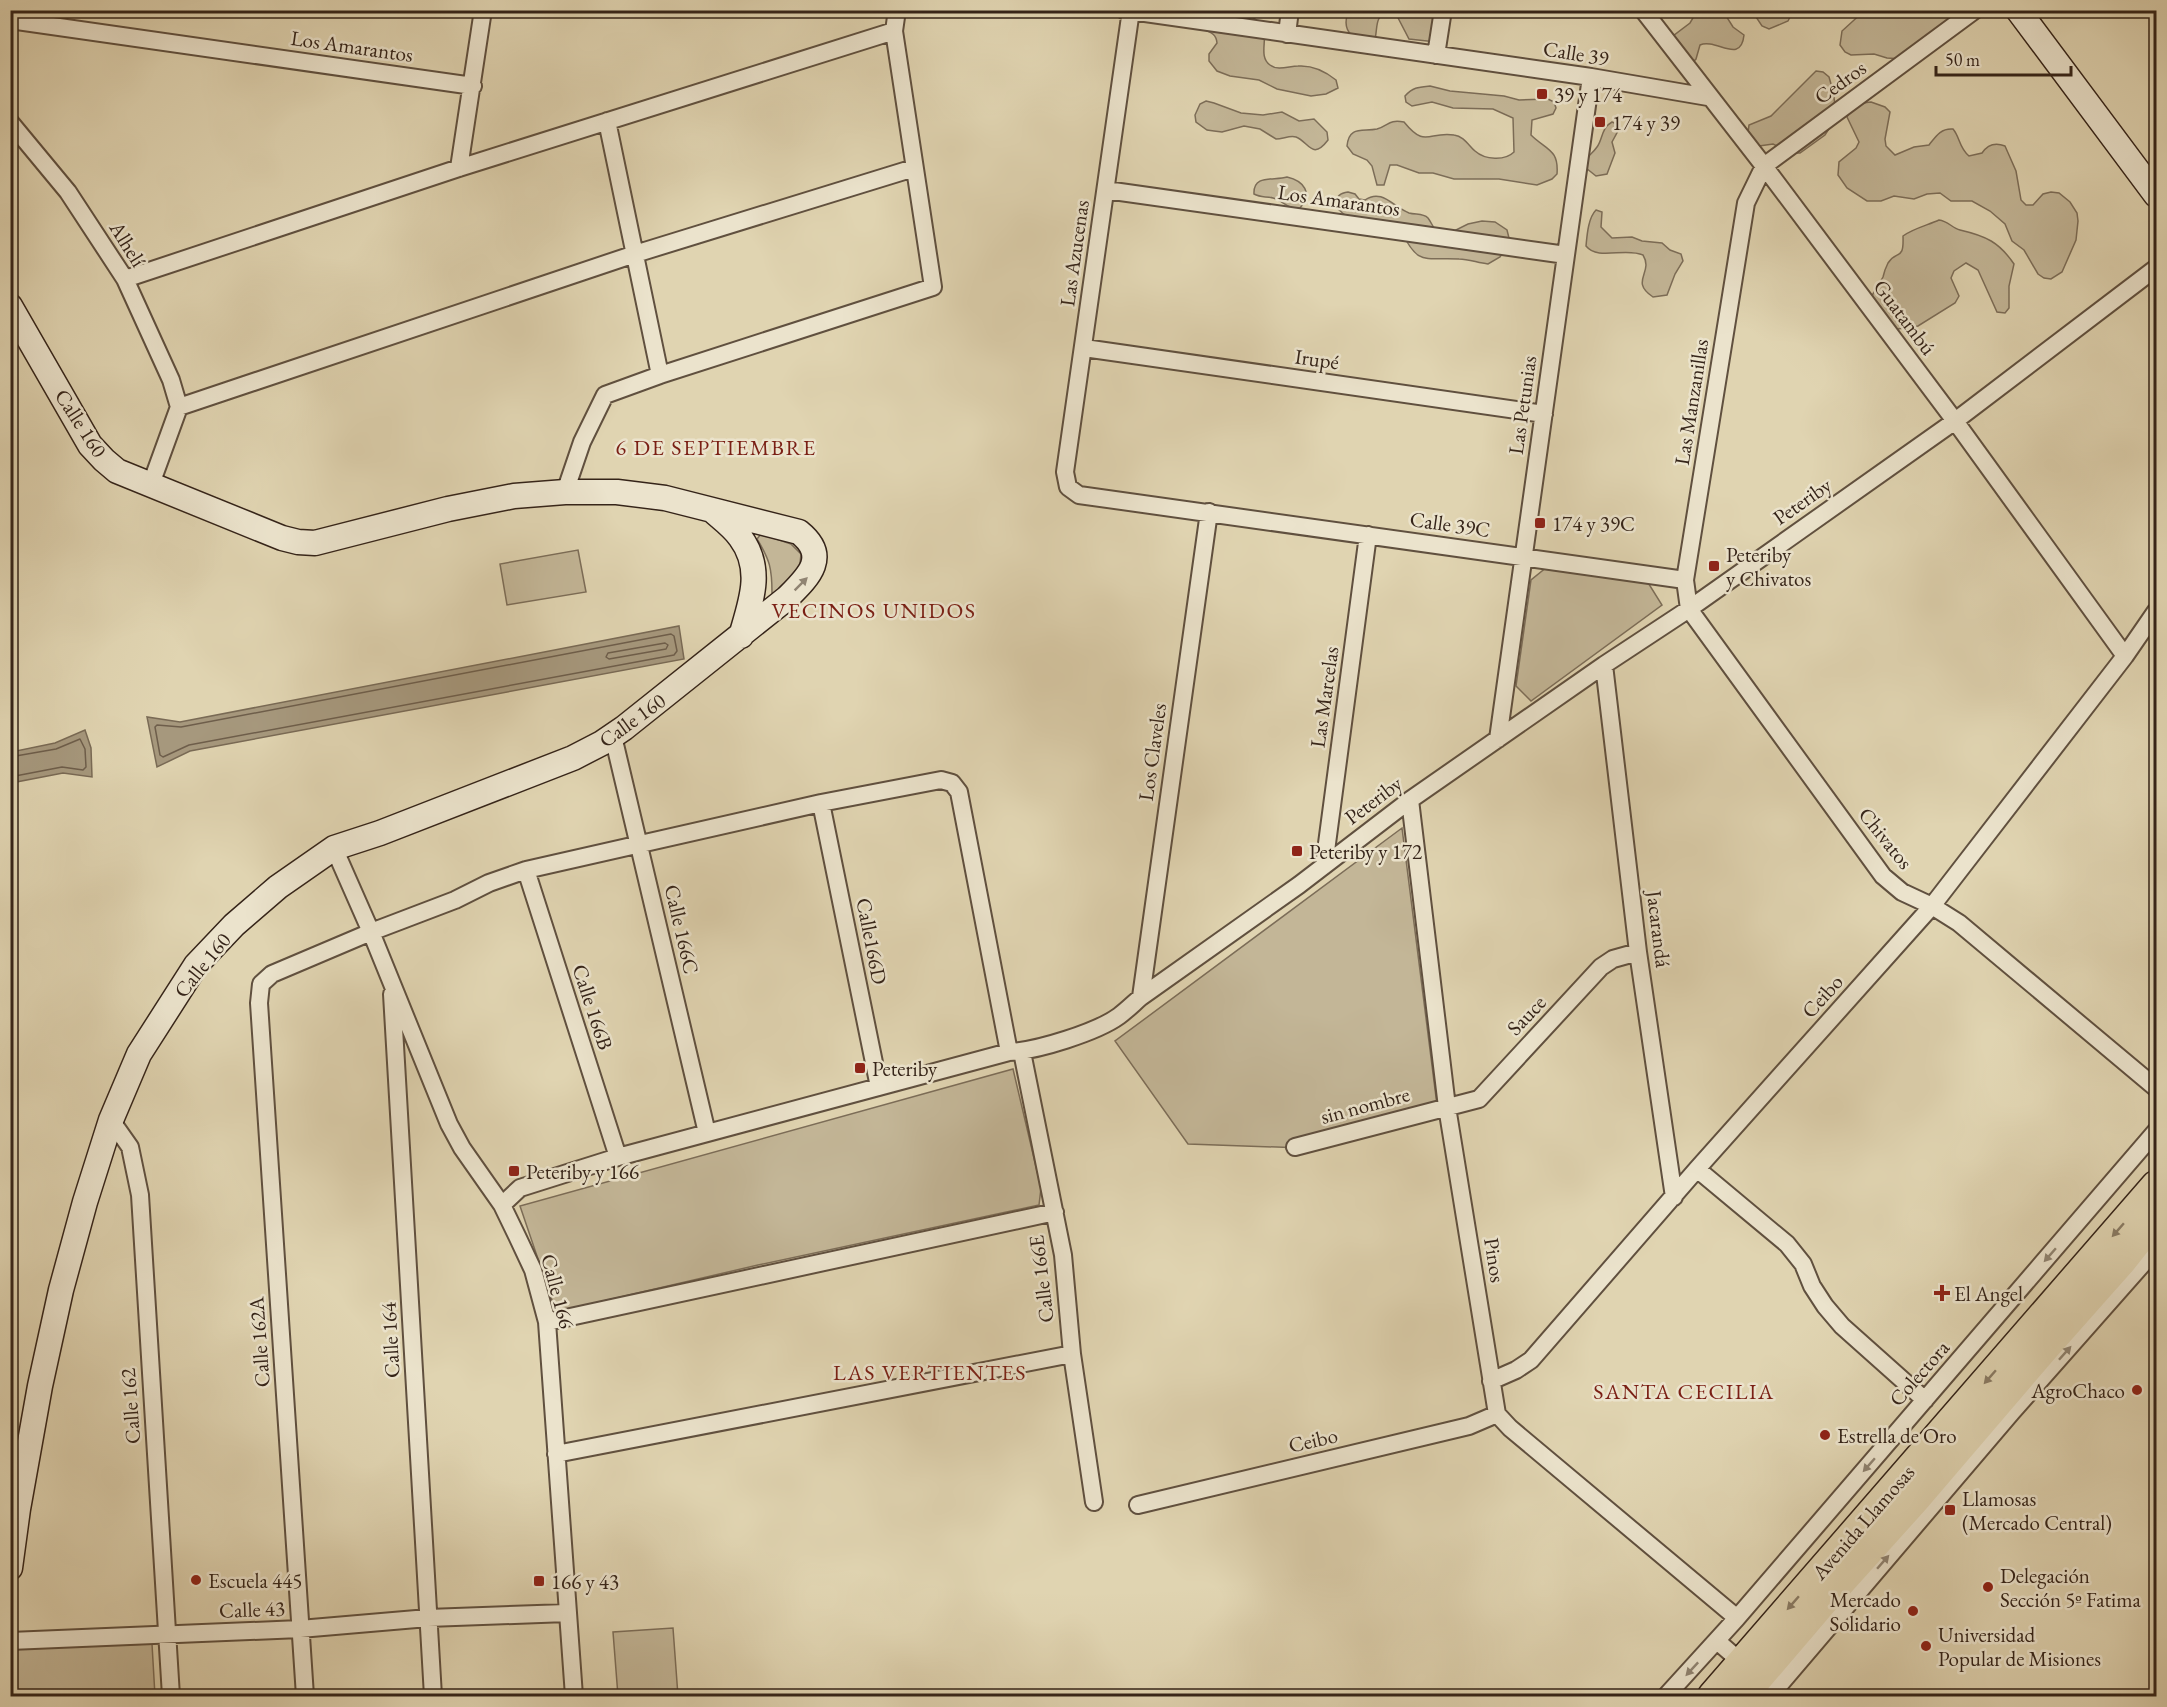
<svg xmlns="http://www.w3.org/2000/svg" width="2167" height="1707" font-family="'EB Garamond',serif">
	<rect width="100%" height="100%" fill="#e0d4b1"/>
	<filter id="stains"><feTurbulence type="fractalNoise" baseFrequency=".00333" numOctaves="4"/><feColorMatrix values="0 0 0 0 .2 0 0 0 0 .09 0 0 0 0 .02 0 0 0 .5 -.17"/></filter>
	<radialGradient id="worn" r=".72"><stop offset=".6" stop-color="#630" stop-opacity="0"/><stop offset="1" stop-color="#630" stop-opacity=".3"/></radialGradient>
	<path fill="#c3b697" stroke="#7c6d58" stroke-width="1.5" d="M1181,11H1207L1209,14C1215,15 1222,18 1227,18C1242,17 1249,10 1261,25C1270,36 1257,56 1270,65C1278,71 1289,66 1298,66C1312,65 1325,71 1336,80L1338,88L1326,94L1311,96L1277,89L1259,80L1230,76L1217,71L1209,61V54L1217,43C1216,30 1204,32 1196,25C1190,20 1186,15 1181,11Z
		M1361,11H1389C1374,16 1378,27 1375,39L1356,41C1348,32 1344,27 1347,16L1355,15Z
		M1390,11H1435L1436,42L1409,39L1396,14Z
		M1697,11H1723L1733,27L1744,35C1741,65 1716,38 1700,45L1696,59L1691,64L1673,36L1690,23Z
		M1752,11H1793L1788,21L1769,29L1762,26Z
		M1864,11H1960L1959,18L1926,57L1918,60L1887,58L1874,54L1851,55L1845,52L1840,45L1842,31Z
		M1816,71L1823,72L1829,77L1833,91L1836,112L1834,121L1825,135L1800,153H1792L1773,144L1759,146L1753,144L1748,133L1749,125L1771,116Z
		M1430,86L1450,91L1504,96L1519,100L1548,99L1554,102L1556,108L1553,114L1532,120L1531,135C1546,150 1559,149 1557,174L1552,179L1537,185L1499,179H1454L1433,173H1419L1397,165H1390L1384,185H1377L1372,166L1367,160L1353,154L1347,146C1349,125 1363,132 1377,129C1389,126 1388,119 1404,122C1426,149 1428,131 1454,135C1464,136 1469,146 1475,151C1485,160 1505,161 1514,152L1513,118L1493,109L1453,108L1432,102L1412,106L1406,102L1405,96C1413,87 1419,87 1430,86Z
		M1206,101L1214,103L1241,113L1263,115L1282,112L1299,121L1314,119L1327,132L1328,140C1312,161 1309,142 1296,137C1290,135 1283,139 1276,139L1260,129L1244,126L1222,132L1214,131L1207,130L1196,122L1195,115L1200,104Z
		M1871,102L1885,107L1890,112L1885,139L1886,146L1895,155L1914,147L1929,145C1936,136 1941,128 1953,129C1960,137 1959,148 1969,156L1982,153C1988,144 1995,142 2005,146L2016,171L2021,200L2026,205H2033L2043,194L2051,192L2059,193L2070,202L2077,213L2078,221L2076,240L2062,272L2051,279L2044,278L2038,274L2024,250L2012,241L2005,224L1990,211L1972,201H1951L1940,193L1927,194L1914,199L1894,196L1881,201H1867L1847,188L1838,175L1839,162L1856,148L1859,142L1847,117C1851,107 1860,103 1871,102Z
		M1612,122L1619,125V129L1612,142L1615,153L1607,174L1596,176L1586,168C1589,151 1589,158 1597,147C1603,139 1601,128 1612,122Z
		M1287,177C1304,181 1313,193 1300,208C1288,210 1284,201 1273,198C1266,196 1261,198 1254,194C1253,174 1274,181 1287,177Z
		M1348,192L1355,194L1359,199L1365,200C1382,188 1393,207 1409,213C1416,215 1423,213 1428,218C1431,222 1433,227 1436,231L1450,233L1468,224L1482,221L1495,222L1507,230L1509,238L1508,245L1500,257L1488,264C1478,263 1469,259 1459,259C1424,257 1419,267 1401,231C1379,226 1346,225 1335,204C1337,196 1340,193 1348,192Z
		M1596,210L1602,212L1601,227L1612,238L1632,237L1642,241L1662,243L1670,250L1681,254L1683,261L1675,274L1667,295L1653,297C1629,281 1654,273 1643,255C1625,247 1598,261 1586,246C1587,236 1588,218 1596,210Z
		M1939,220C1948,221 1952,228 1960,230C1986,236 1999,242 2014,264L2009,286V308L2005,313L1997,312L1978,270L1966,263L1954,271L1951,278L1959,296L1955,303L1918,326L1891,330L1871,298C1874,291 1879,284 1883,277C1884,272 1886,267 1888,263C1897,249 1904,262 1903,236C1912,229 1928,225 1939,220Z
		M761,534L791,544L801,554L799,572L776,594L772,593C772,569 770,560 757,539Z
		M578,550L586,592L507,605L500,564Z
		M1547,567L1647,581L1662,605L1531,701L1516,686L1531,580Z
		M1402,828L1438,1113L1303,1148L1188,1144L1115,1041Z
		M1013,1069L1041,1188L1039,1205L758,1265L556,1312L520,1206Z
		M673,1628L678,1696H618L613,1632Z
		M152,1644L155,1696H11L10,1650L21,1647Z"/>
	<path fill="#a6987d" stroke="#796a55" stroke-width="1.5" d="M679,626L684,659L190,751L157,767L147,717L180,722Z
		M85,730L91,748L92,777L63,773L11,783V752L55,743Z"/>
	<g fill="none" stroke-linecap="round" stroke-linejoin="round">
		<path stroke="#6e5e4b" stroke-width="1.5" d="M671,634L674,636L677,651L674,655L189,745L163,757L160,755L155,727L157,725L181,727Z
			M665,643L668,645L666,649L609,659L606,657L608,653Z
			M10,757L56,749L80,739L85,749L86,767L83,770L62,767L10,777"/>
		<defs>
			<path id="street" d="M1124,10L1591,77L1708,97
				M1131,10L1065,472L1068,487L1079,495L1685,580
				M1643,10L1764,166L1955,421L2125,656
				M1975,10L1764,166L1746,203L1685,580L1689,609L1883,876L1902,892L1932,906L1959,923L2156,1088
				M10,20L473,86
				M1287,34L1290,10
				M1436,55L1443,10
				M607,121L660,375
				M10,122L68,192L125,279L171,380L179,407
				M459,168L483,10
				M1106,190L1566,255
				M125,279L459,168L894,31L897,10
				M1084,348L1544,414
				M151,484L179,407L635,254L914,168
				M565,492L582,442L605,395L660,375L933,287L894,31
				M1604,665L1638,952L1674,1197
				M613,736L707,1133
				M1498,739L1591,77
				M1410,800L1447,1107L1497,1414L1510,1428L1737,1618
				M821,803L879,1087
				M334,848L371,932L449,1124L462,1148L502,1205L517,1236L533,1270L547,1322L574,1696
				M1324,866L1368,535
				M526,870L618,1157
				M392,994L433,1696
				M1141,997L1209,512
				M1022,1052L1063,1255L1072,1354L1094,1502
				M111,1120L130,1147L140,1195L171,1696
				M1295,1147L1479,1099L1601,967L1613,959L1638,952
				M1697,1169L1787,1244L1803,1264L1812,1286L1825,1306L1842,1326L1925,1400
				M502,1205L520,1188L618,1157L1009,1052C1037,1051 1097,1032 1119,1016C1127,1010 1134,1003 1141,997L1299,885L1410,800L1604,665L1689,609L1955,421L2156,268
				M547,1322L1055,1212
				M1491,1381L1516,1370L1531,1360L1697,1169L1932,906L2125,656L2156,611
				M556,1454L1072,1354
				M1138,1505L1469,1426L1497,1414
				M10,1641L300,1629L428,1618L567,1613
				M1717,1641L1748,1668
				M305,1696L259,1003L261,984L272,974L371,932L455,900L489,883L526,870L821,803L941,780L952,783L959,792L1009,1052
				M1666,1696L1737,1618L2156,1131
				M1770,1696L2012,1412L2156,1249"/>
			<path id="secondary" d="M2018,10L2156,195
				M10,306L90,445L104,460L117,471L282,538L298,542L315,543L448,509L514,496L565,492H617L665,498L799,532C830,557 808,577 787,598L624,728L602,743L573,758L380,833L334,848L278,887L234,925L196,965L139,1054L111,1120L85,1202L61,1290L40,1386L18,1509L10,1568
				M713,511C722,519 733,527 740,537C764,569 751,602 741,636"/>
			<path id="highway" d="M1713,1696L2156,1186
				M1742,1696L1824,1600L1914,1500L2044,1348L2122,1260L2156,1217"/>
		</defs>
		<use href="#street" stroke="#60503f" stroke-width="20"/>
		<use href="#secondary" stroke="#352419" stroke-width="27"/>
		<use href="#highway" stroke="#352419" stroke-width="33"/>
		<use href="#street" stroke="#ebe3cc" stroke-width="16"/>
		<use href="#secondary" stroke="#ebe3cc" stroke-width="24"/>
		<use href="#highway" stroke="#e0d4b1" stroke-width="30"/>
	</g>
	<defs><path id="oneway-solid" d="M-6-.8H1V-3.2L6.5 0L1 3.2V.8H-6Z" transform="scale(1.5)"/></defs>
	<g fill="#908472">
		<use href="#oneway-solid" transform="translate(801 584) rotate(-45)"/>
		<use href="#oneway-solid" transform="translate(2050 1255) rotate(131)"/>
		<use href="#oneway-solid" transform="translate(2065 1353) rotate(-48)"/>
		<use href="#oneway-solid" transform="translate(1869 1465) rotate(131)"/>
		<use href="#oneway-solid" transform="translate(1883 1562) rotate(-49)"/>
		<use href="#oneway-solid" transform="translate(1692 1669) rotate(133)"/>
	</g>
	<g fill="#8a7c65">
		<use href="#oneway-solid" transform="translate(2118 1230) rotate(131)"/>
		<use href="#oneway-solid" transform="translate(1990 1377) rotate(131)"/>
		<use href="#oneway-solid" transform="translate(1793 1603) rotate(131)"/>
	</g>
	<g fill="#8f2418" stroke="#ebe3cc" stroke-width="2">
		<rect x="1536" y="88" width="12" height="12" rx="3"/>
		<rect x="1594" y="116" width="12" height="12" rx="3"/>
		<rect x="1534" y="517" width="12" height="12" rx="3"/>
		<rect x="1708" y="560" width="12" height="12" rx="3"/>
		<rect x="1291" y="845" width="12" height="12" rx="3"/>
		<rect x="854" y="1062" width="12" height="12" rx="3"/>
		<rect x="508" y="1165" width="12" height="12" rx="3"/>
		<path d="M1939 1284h6v6h6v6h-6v6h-6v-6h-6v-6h6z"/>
		<circle cx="2137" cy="1390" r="6"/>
		<circle cx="1825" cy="1435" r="6"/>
		<rect x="1944" y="1504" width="12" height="12" rx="3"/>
		<circle cx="196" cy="1580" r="6"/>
		<rect x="533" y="1575" width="12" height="12" rx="3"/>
		<circle cx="1988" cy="1587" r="6"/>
		<circle cx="1913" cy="1611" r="6"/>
		<circle cx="1926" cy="1646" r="6"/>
	</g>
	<g text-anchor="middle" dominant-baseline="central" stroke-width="5" stroke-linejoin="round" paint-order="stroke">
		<g font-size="21" fill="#352419" stroke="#ebe3cc">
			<text transform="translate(352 46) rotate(8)">Los Amarantos</text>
			<text transform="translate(1576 53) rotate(9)">Calle 39</text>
			<text transform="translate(1840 82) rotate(-36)">Cedros</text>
			<text transform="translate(1339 200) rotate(8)">Los Amarantos</text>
			<text transform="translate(128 244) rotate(58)">Alhelí</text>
			<text transform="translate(1074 253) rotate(-82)">Las Azucenas</text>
			<text transform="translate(1905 317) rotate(53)">Guatambú</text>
			<text transform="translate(1317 359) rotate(8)">Irupé</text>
			<text transform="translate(1691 402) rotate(-81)">Las Manzanillas</text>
			<text transform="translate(1522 405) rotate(-82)">Las Petunias</text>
			<text transform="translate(81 423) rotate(57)">Calle 160</text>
			<text transform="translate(1802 501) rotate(-35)">Peteriby</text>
			<text transform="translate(1450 524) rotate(8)">Calle 39C</text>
			<text transform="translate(1324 697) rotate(-82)">Las Marcelas</text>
			<text transform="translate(632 720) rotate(-36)">Calle 160</text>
			<text transform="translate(1152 752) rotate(-82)">Los Claveles</text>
			<text transform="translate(1373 800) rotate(-37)">Peteriby</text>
			<text transform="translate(1886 838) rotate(51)">Chivatos</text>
			<text transform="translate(682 929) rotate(77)">Calle 166C</text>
			<text transform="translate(1659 929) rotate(83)">Jacarandá</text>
			<text transform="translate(872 941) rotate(79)">Calle166D</text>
			<text transform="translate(202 965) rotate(-51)">Calle 160</text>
			<text transform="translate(1822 996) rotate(-48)">Ceibo</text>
			<text transform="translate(593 1007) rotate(72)">Calle 166B</text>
			<text transform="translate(1526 1015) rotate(-47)">Sauce</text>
			<text transform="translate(1365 1105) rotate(-15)">sin nombre</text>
			<text transform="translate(1495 1260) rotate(81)">Pinos</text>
			<text transform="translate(1041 1279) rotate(-97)">Calle 166E</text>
			<text transform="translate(558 1291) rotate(75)">Calle 166</text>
			<text transform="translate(390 1340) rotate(-93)">Calle 164</text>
			<text transform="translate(259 1342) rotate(-94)">Calle 162A</text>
			<text transform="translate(1919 1373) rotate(-49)">Colectora</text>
			<text transform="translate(130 1406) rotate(-94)">Calle 162</text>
			<text transform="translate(1313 1440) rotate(-13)">Ceibo</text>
			<text transform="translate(1863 1522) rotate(-49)">Avenida Llamosas</text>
			<text transform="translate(252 1609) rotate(-2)">Calle 43</text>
		</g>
		<g font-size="21" fill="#352419" stroke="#ebe3cc" text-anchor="start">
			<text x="1554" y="94">39 y 174</text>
			<text x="1612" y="122">174 y 39</text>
			<text x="1552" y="523">174 y 39C</text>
			<text x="1726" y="554">Peteriby<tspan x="1726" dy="24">y Chivatos</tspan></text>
			<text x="1309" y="851">Peteriby y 172</text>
			<text x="872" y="1068">Peteriby</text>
			<text x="526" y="1171">Peteriby y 166</text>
			<text x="1954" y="1293">El Angel</text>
			<text x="2125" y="1390" text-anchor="end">AgroChaco</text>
			<text x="1837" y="1435">Estrella de Oro</text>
			<text x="1962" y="1498">Llamosas<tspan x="1962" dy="24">(Mercado Central)</tspan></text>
			<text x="2000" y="1575">Delegación<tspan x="2000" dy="24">Sección 5º Fatima</tspan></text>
			<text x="208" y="1580">Escuela 445</text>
			<text x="551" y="1581">166 y 43</text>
			<text x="1901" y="1599" text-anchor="end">Mercado<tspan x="1901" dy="24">Solidario</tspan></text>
			<text x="1938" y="1634">Universidad<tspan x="1938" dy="24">Popular de Misiones</tspan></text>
		</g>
		<g font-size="22" letter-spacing="1.5" fill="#7a1f14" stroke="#ebe3cc">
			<text x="716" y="447">6 DE SEPTIEMBRE</text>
			<text x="874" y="610">VECINOS UNIDOS</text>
			<text x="930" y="1372">LAS VERTIENTES</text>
			<text x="1684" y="1391">SANTA CECILIA</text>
		</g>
	</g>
	<rect width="2167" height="1707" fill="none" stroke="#e0d4b1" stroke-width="36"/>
	<rect x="12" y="12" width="2143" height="1683" fill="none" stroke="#352419" stroke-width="3"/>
	<rect x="18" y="18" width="2131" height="1671" fill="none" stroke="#352419" stroke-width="1.5"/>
	<path d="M1936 66v9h135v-9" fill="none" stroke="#352419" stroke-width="3"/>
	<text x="1945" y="66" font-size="18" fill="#352419" stroke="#ebe3cc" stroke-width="4.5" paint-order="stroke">50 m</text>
	<rect width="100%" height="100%" filter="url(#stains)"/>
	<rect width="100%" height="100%" fill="url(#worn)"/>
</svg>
